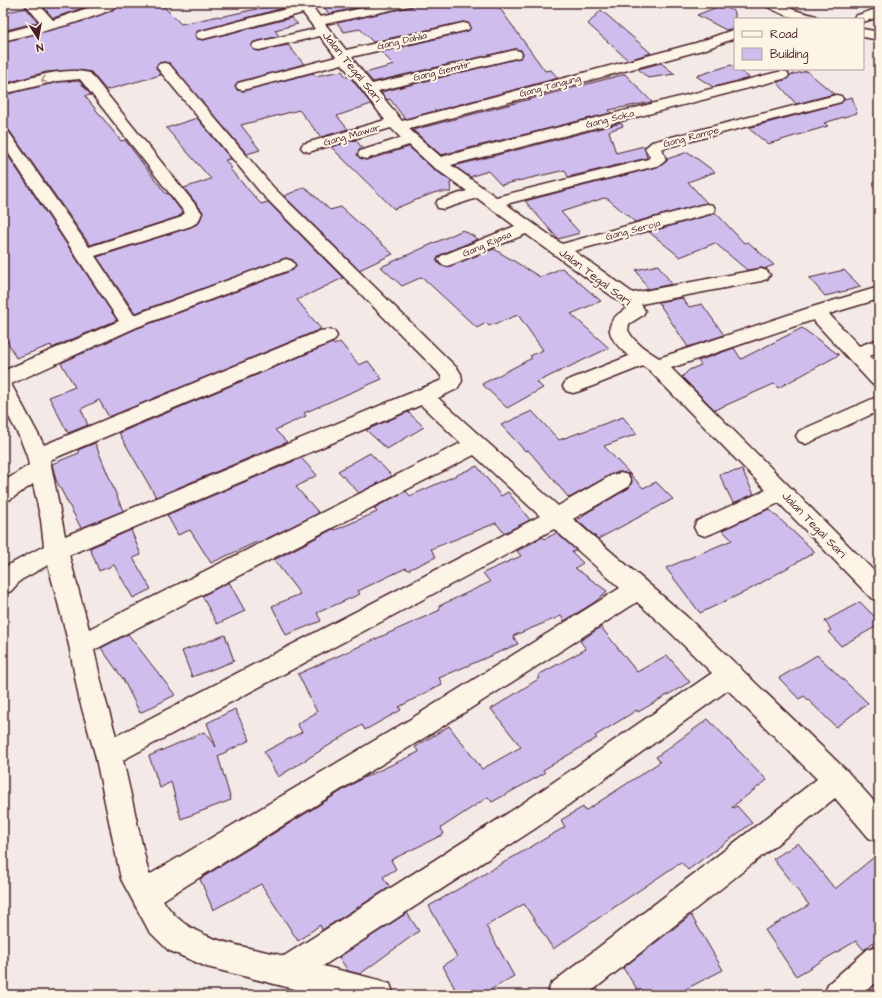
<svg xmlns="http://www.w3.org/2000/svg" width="882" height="998" font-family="'Architects Daughter',sans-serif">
	<rect width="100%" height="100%" fill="#f3eae7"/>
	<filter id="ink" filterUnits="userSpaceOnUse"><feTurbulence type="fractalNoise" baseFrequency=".025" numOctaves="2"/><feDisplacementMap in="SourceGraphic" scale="8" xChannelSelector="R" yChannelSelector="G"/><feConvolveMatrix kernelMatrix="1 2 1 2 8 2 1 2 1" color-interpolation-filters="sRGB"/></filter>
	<g filter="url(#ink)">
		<path fill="#cfbdee" stroke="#4a1f2b" d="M44,3H97L53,18L41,4Z
			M121,3H160L181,24L219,16L220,17L279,4L283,8L198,31L195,36L198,39L203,40L291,18L298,24L275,30L279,36L254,42L251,47L254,50L259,51L288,45L304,64L238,82L235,85L237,90L243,91L313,73L315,76L342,71L346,77H350L371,104L337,116L348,129L321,137L299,110L241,125L260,150L247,154L169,63L164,62L158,63L156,68L161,75L106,90L91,72L79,70L46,72L3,84V42L84,21L114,10Z
			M321,3H360L363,6L329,14Z
			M427,3H496L545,71L551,70L558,78L405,119L390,99L387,100L381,92L520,58L523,55L521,50L515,49L373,82L365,73L394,65L381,52L468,31L471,26L468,23L463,22L373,42L360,29L344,32L337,23Z
			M722,5L735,12V28L726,30L697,15Z
			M26,8L38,22L3,31V13Z
			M601,10L651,53L628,60L588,24Z
			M661,63L675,74L648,78L638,69Z
			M731,65L750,78L713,87L696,76Z
			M807,71L834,94L796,104L777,82L787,79L790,75Z
			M625,74L652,102L609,110L611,113L441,155L413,130Z
			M79,81L91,95L85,96L121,141L125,140L166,194L168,193L183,213L178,217L90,245L9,130L3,128V95L58,82Z
			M852,97L857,113L824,123L828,126L768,144L748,128L841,103L844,99Z
			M197,118L231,159L225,160L232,168H229L261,204L268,202L343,278L297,300L321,329L109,417L99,400L81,409L88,425L68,433L49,397L75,387L61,363L138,328L293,270L296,266L293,260L286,258L135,313L97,257L191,227L199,223L203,212L184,188L211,179L166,128Z
			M621,123L623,126L609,131L616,153L644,146L647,158L568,177L565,170L501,185L488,171L470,177L454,166Z
			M356,140L363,149L359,150L357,155L360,158L366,160L409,147L431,167L452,182L450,183L451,192H436L394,209L331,147Z
			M3,148L117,320L52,348L51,345L16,358L3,333Z
			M688,152L715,172L688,182L707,203L635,222L608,199L604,198L561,212L580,233L558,239L525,201L660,166L667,161V159Z
			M305,187L330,210L341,207L393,254L359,270L284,196Z
			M715,212L744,243L748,242L774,265L766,268L767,269L761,268L747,270L715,243L680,257L649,232L713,214Z
			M463,230L478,239L440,255L436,260L440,265L447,267L494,249L540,277L562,268L601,301L571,314L609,348L537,382L543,388L507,408L482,384L532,358L530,356L543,350L518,315L489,326L486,323L477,328L422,277L402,286L381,267Z
			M658,265L672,284L648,289L636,270Z
			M844,270L861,287L825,296L809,278Z
			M682,298L689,307L702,304L724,335L688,347L658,302Z
			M802,328L839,355L778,388L774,384L715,410L682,377L689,370L701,365L698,361L734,348L741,359Z
			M340,342L359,365L368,361L382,379L304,413L306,416L275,430L287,442L156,497L119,433L332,343L334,345Z
			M532,411L559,440L623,417L637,434L604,446L643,488L656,482L673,499L598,539L577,520L584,516L583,515L629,488L632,482L629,474L620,472L612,474L569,498L528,450L525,451L501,425Z
			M408,412L424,427L387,449L366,430Z
			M95,443L123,511L81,528L56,480L52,464L79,453L78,450Z
			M370,453L392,476L359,493L338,471Z
			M301,458L317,475L296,487L319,513L260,542L259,541L211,563L190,530L178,535L167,515Z
			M477,466L501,496L508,492L530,520L504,533L496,523L431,549L436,557L408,570L406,568L358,591L360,594L317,613L321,621L286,635L272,606L300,594L274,560L333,529L335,530L377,512L374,508L406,491L410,496Z
			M742,470L754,494L733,503L719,474Z
			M769,509L815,552L747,591L700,613L666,568L732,540L722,530Z
			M131,530L141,555L133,558L151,589L133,598L114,565L99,571L90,548Z
			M556,533L576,550L572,552L583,563L575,568L607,591L595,602L564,621L561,616L513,636L518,644L439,678L442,684L399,707L401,710L365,730L362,725L278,777L264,752L302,732L297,724L317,712L298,674L440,610L439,606L490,582L483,573L521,556L517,551L543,537L545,539Z
			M229,582L245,611L217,624L202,596Z
			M860,602L879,621V625L841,646L828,632L831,630L825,621Z
			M601,627L637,672L667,655L690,682L638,712L637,710L595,736L597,738L543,770L545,773L492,802L488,797L441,828L444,834L391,860L396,869L383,877L390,887L322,930L320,925L298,941L261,884L213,910L200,879L361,779L419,752L415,747L449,726L482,769L521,747L491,709L540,678L538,675L586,649L580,641Z
			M128,634L175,695L140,713L123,679L101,648Z
			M225,635L234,661L192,677L182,651Z
			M817,655L868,703L836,727L804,696L799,699L779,678Z
			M235,709L250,740L218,756L231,800L181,819L171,782L160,788L149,756L204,732L216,747L207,723Z
			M708,719L767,780L732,807L733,808L737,806L752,823L688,870L681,862L553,949L524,904L486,926L514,976L482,995H458L443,966L457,957L429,906L565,827L561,820L583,807L585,811L660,762L656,757Z
			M798,843L835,889L879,853V937L864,950L856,941L796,976L765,930L809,905L773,859Z
			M407,913L419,931L360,974L348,971L339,957Z
			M691,915L723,970L674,995H641L623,968Z"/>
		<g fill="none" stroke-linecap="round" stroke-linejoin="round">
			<defs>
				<path id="minor" d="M24,3H38L53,20L102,3H120C110,17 23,36 3,41V33L41,23Z
					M295,3H309L320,17L387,3H412L410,6L405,7L325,24L346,50L463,23L468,24L470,27L468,30L351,57L372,84L515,50L520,51L522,54L520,57L378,91L402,121L696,43L735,29V38L706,49L409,129L441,157L782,71L787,72L789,75L787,78L451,165L496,197L648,159L650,157L645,148L652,142L836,95L841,96L843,99L841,102L664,148L662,149L666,160L660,165L506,204L562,244L701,205L707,204L713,205L715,209L713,213L574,251L633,293L761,269L767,271L770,275L767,279L761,281L641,304L645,311L643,315L629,324L628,330C633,342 648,351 659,358L809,308L879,287V299L829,314L859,346L879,339V353L869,356L879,367V386L872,384L813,320L671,368L879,576V601L871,598L779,503L713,533L705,536L697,533L694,527L697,521L766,490L650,371L643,366L580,391L573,393L566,391L563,386L566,381L629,356C610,341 599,324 626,309L623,304L526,234L453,264L447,266L441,264L438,260L441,256L515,226L477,198L444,209L438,208L436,204L438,200L467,191L432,166L409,145L366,159L360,157L358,154L360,151L401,138L391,128L315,150L309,152L303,150L301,147L303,144L385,120L342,64L243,90L238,89L236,86L238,83L336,57L320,36L259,50L254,49L252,46L254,43L315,29L303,13L203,39L198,38L196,35L198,32L298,6Z
					M764,3H781L794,10L816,16L818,19C794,19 787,17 766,6Z
					M879,8V17L863,22V19H853L855,16Z
					M863,29L879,32V40L863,37Z
					M164,63L169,64L273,187L458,369L461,374L462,381L457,389L438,398L558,506L612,475L620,473L628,475L631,481L628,487L573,519L687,617L737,665L740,666L742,670L847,771L879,807V842L869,838L835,798L587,995H547L551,984L817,779L728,690L536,828L323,966L379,980L390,984L394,995H318L207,967L168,950L149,931L121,879L95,754L79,698L69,645L48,565L21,580L11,591L3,594V568L44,546L41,520L33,484L11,499L3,501V482L29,465L27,456L20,438L3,406V371L119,321L3,145V129L8,131L89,247L179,218L185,213L80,79L58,81L3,94V86C31,78 61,66 90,73L202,213L198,222L191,226L95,256L134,315L280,261L286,259L292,261L295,265L292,269L137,327L11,384L44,445L320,331L327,330L334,331L337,336L334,341L50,460L65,536L442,380L441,376L438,372L261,193L159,70L157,67L159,64ZM421,405L461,443L89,629L69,555ZM474,455L540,516L116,736L105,698L94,650ZM554,529L620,588L414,717L149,875L123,760ZM637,602L669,631L712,673L516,808L284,956C241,945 187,941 163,900L432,733Z
					M879,396V411L806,444L799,441L796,436L799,431Z
					M879,945V980L862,995H824L828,984L868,949Z"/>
			</defs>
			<use href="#minor" stroke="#4a1f2b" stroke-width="3"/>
			<use href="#minor" fill="#fcf5e5" fill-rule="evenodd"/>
		</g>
		<defs><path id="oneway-chevron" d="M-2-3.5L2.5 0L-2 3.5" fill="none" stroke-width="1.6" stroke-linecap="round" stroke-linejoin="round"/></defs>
		<use stroke="#a38a88" href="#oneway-chevron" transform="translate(44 80) rotate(166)"/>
	</g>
	<g text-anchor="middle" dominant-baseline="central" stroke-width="4" stroke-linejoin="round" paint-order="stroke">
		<g font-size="10" fill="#4a1f2b" stroke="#fcf5e5">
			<text transform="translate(402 41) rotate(-13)">Gang Dahlia</text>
			<text transform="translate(442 71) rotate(-14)">Gang Gemitir</text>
			<text transform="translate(550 86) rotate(-15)">Gang Tangung</text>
			<text transform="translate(610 119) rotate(-14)">Gang Soka</text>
			<text transform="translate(352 135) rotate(-16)">Gang Mawar</text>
			<text transform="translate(691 137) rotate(-15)">Gang Rampe</text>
			<text transform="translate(633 230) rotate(-15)">Gang Seroja</text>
			<text transform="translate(487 244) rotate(-23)">Gang Rijasa</text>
		</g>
		<g font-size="12" fill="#4a1f2b" stroke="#fcf5e5">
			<text transform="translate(352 67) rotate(51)">Jalan Tegal Sari</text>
			<text transform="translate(595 277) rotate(37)">Jalan Tegal Sari</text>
			<text transform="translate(814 525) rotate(46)">Jalan Tegal Sari</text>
		</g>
	</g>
	<rect width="882" height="998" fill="none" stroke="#fcf5e5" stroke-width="16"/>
	<rect x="8" y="8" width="866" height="982" fill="none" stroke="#4a1f2b" stroke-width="1.5" filter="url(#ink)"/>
	<rect x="734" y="18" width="130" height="52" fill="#fcf5e5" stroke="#b59f9b"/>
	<rect x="742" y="31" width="20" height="6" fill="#fcf5e5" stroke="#b59f9b"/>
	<text x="770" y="38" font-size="12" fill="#4a1f2b">Road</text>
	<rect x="742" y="48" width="20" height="12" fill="#cfbdee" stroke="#b59f9b"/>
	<text x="770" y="58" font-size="12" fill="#4a1f2b">Building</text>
	<g transform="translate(38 38) rotate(169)" stroke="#fcf5e5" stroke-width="3" paint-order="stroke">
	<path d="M0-3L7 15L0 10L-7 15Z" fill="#4a1f2b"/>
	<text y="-6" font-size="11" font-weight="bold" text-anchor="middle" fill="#4a1f2b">N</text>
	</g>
</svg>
